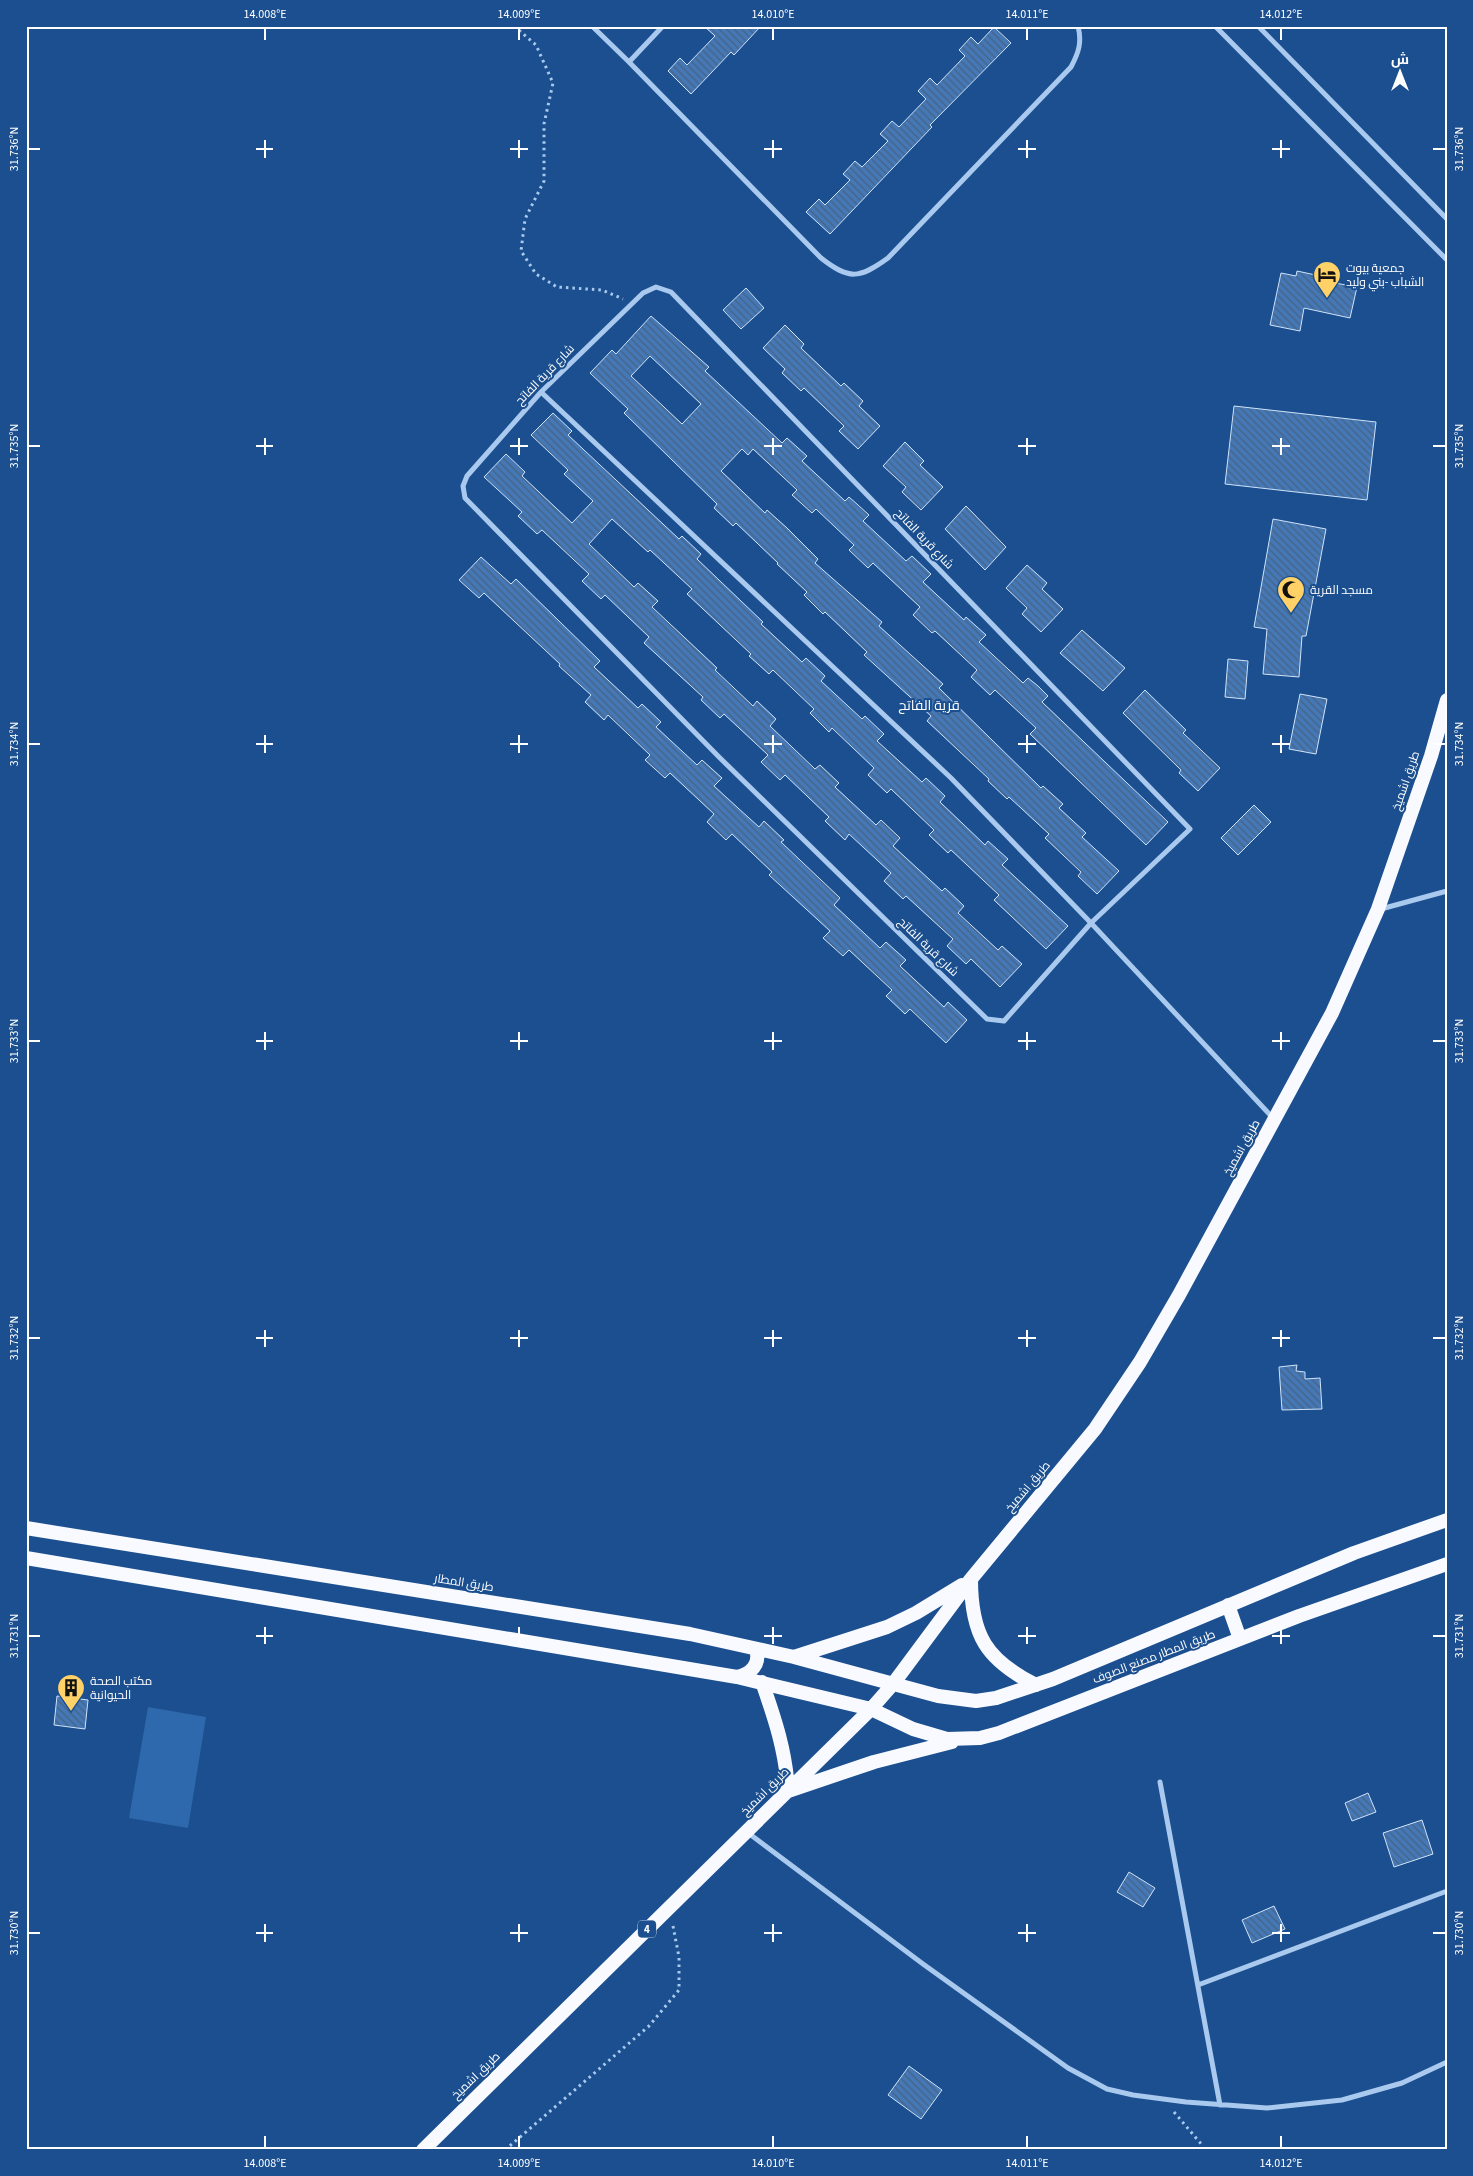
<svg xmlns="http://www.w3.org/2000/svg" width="1473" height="2176" font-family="'Source Sans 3',Cairo,sans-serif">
	<defs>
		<pattern id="building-back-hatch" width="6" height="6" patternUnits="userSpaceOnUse" patternTransform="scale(1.25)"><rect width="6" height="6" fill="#4478b7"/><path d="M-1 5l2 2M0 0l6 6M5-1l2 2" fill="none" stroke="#486282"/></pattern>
	</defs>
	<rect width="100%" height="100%" fill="#1b4f8f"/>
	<path fill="#2e69ad" d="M148,1707L206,1717L188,1828L129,1818Z"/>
	<path fill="url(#building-back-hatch)" stroke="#cfe3fa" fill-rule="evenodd" d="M704,26H761L734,55L731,52L691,94L668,71L680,58L687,65L715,36Z
		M994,27L1011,43L930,125L932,127L830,234L806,212L819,199L825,205L850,180L843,174L855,161L862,167L888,141L880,134L892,121L899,127L926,99L918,91L930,78L937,85L965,56L959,50L971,37L978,44Z
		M1297,271L1325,277L1324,281L1357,287L1350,318L1304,308L1300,331L1270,325L1281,273L1296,276Z
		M746,288L764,308L741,329L723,310Z
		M651,316L709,367L705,371L782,443L787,438L807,456L802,461L845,501L849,497L858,505L869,515L863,521L906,561L912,556L931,574L923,582L964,620L966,617L986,635L979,642L1023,683L1028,678L1038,686L1048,696L1042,702L1168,822L1146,845L1030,734L1036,728L995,690L990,695L971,677L977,670L935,631L932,633L913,615L920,607L873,563L868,568L849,550L854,545L816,509L812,513L792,495L797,490L753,449L748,455L742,449L721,471L765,513L767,510L787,528L818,559L815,563L882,622L879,626L943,684L939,688L1041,788L1043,786L1063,804L1059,808L1086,833L1082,837L1119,871L1097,894L1078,876L1081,872L1045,838L1049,834L1009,797L1007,799L988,781L989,779L927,721L931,716L864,655L867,652L825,612L823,614L804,595L807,592L777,564L778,563L736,523L733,526L714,508L717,504L624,413L628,409L590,373L612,350L616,354ZM650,356L701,404L682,424L631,376Z
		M785,325L804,344L801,348L841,386L844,383L863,401L859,406L880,426L858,449L839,431L844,426L804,388L801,391L782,373L785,369L763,348Z
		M1234,406L1376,422L1367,500L1225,484Z
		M553,413L572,431L568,435L679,539L682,536L701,554L697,559L763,622L761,624L802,662L806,658L825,676L821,681L862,719L865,716L884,734L877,741L922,782L926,778L945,796L940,802L985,845L988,841L1008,859L1002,865L1068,926L1046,949L994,900L999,895L951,850L948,853L929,835L934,830L891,789L887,793L868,775L874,768L832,728L829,732L810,713L814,709L773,670L769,674L749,656L751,654L687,594L692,589L650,550L648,552L612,519L589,544L634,587L638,583L658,601L652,607L717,668L715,670L753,706L757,701L776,719L770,726L815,769L820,765L839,783L835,787L876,825L881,820L900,838L893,846L942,891L945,888L964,906L958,913L998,950L1002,946L1022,964L1000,987L971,959L966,964L947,946L953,939L906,896L903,899L884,881L891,873L849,834L845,840L825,821L829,817L785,775L780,780L761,762L768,755L724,714L720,718L701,700L703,697L644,643L649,637L605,595L601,599L582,581L589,574L542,530L537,534L518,516L522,512L484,477L506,454L525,472L522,476L572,523L593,501L564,474L568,470L531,435Z
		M905,442L924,461L920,465L943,487L921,510L902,492L906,487L883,466Z
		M966,506L1006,547L985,570L945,529Z
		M1273,519L1326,529L1306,636H1302L1299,677L1263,674L1267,629L1254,627Z
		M481,557L511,584L516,579L600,661L594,667L638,708L642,704L661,722L656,727L697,765L702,760L722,778L714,786L738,808L759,827L764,821L784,840L781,842L840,898L834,905L880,948L886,942L906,960L900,966L944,1007L948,1002L967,1020L946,1043L910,1009L905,1014L886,996L892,990L849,950L843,956L823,938L830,931L769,875L772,872L732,834L726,840L707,822L714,814L670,773L665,778L645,760L650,755L608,715L604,720L585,702L591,695L559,666L560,664L484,593L479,598L459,580Z
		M1027,565L1047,583L1042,589L1063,609L1041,632L1022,614L1027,608L1006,588Z
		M1082,630L1125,668L1103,691L1060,653Z
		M1228,659L1248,661L1245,699L1225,697Z
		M1145,690L1186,730L1183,733L1220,768L1198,791L1179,773L1181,770L1123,713Z
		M1300,694L1327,699L1316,754L1289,749Z
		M1254,805L1271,822L1238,855L1221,838Z
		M1297,1365L1296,1371L1305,1372V1379L1320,1378L1322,1409L1282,1410L1279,1367Z
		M57,1696L88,1700L85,1729L54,1725Z
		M1368,1793L1376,1812L1352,1821L1345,1803Z
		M1422,1820L1433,1854L1394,1867L1383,1833Z
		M1129,1872L1155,1888L1143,1907L1117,1892Z
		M1274,1906L1285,1929L1252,1943L1242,1920Z
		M909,2066L942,2090L921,2119L888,2095Z"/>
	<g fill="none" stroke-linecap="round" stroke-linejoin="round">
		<path stroke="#a9c9ee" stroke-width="3" stroke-dasharray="2.5 4" stroke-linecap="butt" d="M514,26L536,45L553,83L544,124V181L525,219L521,251L536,274L557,287L602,290L623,299
			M1174,2112L1202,2145L1203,2150
			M505,2150L649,2026L679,1990V1957L673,1926"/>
		<path stroke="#a9c9ee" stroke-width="5" d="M592,26L629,62L821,258C849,280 859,279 888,258L1071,67C1079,52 1082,42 1078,26
			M1215,26L1447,260
			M1258,26L1447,219
			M629,62L663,26
			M656,287L671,292L1190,829L1091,923L1004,1021L987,1019L719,757L465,498L463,486L467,476L541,392L643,293Z
			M541,392L951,778L1091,923L1273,1118
			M1381,909L1447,891
			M1160,1782L1220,2105
			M747,1832L923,1964L1068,2068L1107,2089L1133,2095L1186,2102L1267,2108L1342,2100L1402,2083L1447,2062
			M1198,1985L1447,1891"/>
		<path stroke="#f8faff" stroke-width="14" d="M26,1528L690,1634L794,1657L938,1696L976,1701L996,1698L1053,1679L1354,1553L1447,1520
			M26,1558L737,1677L871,1709L913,1729L947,1739L980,1738L999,1733L1299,1616L1447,1564
			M971,1579C971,1635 986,1660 1036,1685
			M1228,1605L1240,1639
			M794,1657L887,1627L916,1613L962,1585
			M737,1677C751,1674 761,1664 756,1649
			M762,1682C775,1719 786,1752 788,1791L874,1762L952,1742
			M423,2150L871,1709L893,1684L971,1579L1095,1429L1140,1362L1179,1295L1332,1013L1378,909L1431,756L1447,700"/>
	</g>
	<path fill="none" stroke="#fff" stroke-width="2" d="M265,28V40M519,28V40M773,28V40M1027,28V40M1281,28V40M265,140V158M519,140V158M773,140V158M1027,140V158M1281,140V158M28,149H40M256,149H273M510,149H528M764,149H782M1018,149H1036M1272,149H1290M1433,149H1446M265,438V455M519,438V455M773,438V455M1027,438V455M1281,438V455M28,446H40M256,446H273M510,446H528M764,446H782M1018,446H1036M1272,446H1290M1433,446H1446M265,735V753M519,735V753M773,735V753M1027,735V753M1281,735V753M28,744H40M256,744H273M510,744H528M764,744H782M1018,744H1036M1272,744H1290M1433,744H1446M265,1032V1050M519,1032V1050M773,1032V1050M1027,1032V1050M1281,1032V1050M28,1041H40M256,1041H273M510,1041H528M764,1041H782M1018,1041H1036M1272,1041H1290M1433,1041H1446M265,1330V1347M519,1330V1347M773,1330V1347M1027,1330V1347M1281,1330V1347M28,1338H40M256,1338H273M510,1338H528M764,1338H782M1018,1338H1036M1272,1338H1290M1433,1338H1446M265,1627V1644M519,1627V1644M773,1627V1644M1027,1627V1644M1281,1627V1644M28,1636H40M256,1636H273M510,1636H528M764,1636H782M1018,1636H1036M1272,1636H1290M1433,1636H1446M265,1924V1942M519,1924V1942M773,1924V1942M1027,1924V1942M1281,1924V1942M28,1933H40M256,1933H273M510,1933H528M764,1933H782M1018,1933H1036M1272,1933H1290M1433,1933H1446M265,2136V2148M519,2136V2148M773,2136V2148M1027,2136V2148M1281,2136V2148"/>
	<defs>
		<symbol id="hotel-pin" viewBox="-11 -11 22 30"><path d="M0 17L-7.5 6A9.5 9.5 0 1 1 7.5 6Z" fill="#ffd166" stroke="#1b4f8f"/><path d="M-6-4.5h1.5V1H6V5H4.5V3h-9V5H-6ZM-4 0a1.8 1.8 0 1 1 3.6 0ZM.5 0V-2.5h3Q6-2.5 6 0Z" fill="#111"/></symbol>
		<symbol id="mosque-pin" viewBox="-11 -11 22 30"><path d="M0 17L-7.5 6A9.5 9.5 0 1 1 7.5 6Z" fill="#ffd166" stroke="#1b4f8f"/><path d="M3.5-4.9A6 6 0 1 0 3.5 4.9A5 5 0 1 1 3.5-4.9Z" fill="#111"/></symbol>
		<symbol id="building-pin" viewBox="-11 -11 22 30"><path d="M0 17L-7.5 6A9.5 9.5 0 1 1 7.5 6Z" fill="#ffd166" stroke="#1b4f8f"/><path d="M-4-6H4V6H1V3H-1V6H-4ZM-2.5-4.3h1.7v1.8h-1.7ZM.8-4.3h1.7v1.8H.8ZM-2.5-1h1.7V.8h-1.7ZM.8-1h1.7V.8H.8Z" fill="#111"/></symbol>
	</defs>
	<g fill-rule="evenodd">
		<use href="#hotel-pin" x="1311" y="259" width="32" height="43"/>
		<use href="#mosque-pin" x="1275" y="574" width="32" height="43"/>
		<use href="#building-pin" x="55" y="1672" width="32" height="43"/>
	</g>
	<g text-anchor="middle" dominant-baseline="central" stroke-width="4" stroke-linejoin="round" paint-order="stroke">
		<rect fill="#1b4f8f" stroke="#bbcadd" stroke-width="1" x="638" y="1920.5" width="18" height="17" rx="4"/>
		<g font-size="11" font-weight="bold" fill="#fff">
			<text x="647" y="1929">4</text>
		</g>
		<g font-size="12" fill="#fff" stroke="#1b4f8f" text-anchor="start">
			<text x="1346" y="268">جمعية بيوت<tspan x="1346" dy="14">الشباب -بني وليد</tspan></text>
			<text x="1310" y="590">مسجد القرية</text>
			<text x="90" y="1681">مكتب الصحة<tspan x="90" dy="14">الحيوانية</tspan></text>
		</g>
		<g font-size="12" fill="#fff" stroke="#1b4f8f">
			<text transform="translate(545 375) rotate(-46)">شارع قرية الفاتح</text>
			<text transform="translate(924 539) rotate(46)">شارع قرية الفاتح</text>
			<text transform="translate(1406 781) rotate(-71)">طريق اشميخ</text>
			<text transform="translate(928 947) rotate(44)">شارع قرية الفاتح</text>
			<text transform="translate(1242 1148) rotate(-61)">طريق اشميخ</text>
			<text transform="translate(1028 1487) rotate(-50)">طريق اشميخ</text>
			<text transform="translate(464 1583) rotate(9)">طريق المطار</text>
			<text transform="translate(1154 1657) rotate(-21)">طريق المطار مصنع الصوف</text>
			<text transform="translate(765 1792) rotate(-45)">طريق اشميخ</text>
			<text transform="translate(476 2076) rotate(-44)">طريق اشميخ</text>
		</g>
		<g font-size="14" fill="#fff" stroke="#1b4f8f">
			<text x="929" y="706">قرية الفاتح</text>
		</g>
	</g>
	<rect width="1473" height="2176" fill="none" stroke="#1b4f8f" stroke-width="55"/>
	<g transform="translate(1400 72)" stroke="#1b4f8f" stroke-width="4" paint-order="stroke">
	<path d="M0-4L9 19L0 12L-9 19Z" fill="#ffffff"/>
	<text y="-8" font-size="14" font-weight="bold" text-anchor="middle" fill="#ffffff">ش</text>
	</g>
	<rect x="28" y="28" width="1418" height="2120" fill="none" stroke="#fff" stroke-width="2"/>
	<g font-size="12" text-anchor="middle" fill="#fff">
		<text x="265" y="18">14.008°E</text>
		<text x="519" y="18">14.009°E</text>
		<text x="773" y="18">14.010°E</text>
		<text x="1027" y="18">14.011°E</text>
		<text x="1281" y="18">14.012°E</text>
		<text transform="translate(14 149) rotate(-90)" y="4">31.736°N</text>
		<text transform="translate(1459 149) rotate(-90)" y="4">31.736°N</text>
		<text transform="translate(14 446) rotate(-90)" y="4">31.735°N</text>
		<text transform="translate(1459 446) rotate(-90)" y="4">31.735°N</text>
		<text transform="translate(14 744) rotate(-90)" y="4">31.734°N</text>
		<text transform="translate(1459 744) rotate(-90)" y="4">31.734°N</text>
		<text transform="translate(14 1041) rotate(-90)" y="4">31.733°N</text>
		<text transform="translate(1459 1041) rotate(-90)" y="4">31.733°N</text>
		<text transform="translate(14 1338) rotate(-90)" y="4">31.732°N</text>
		<text transform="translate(1459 1338) rotate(-90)" y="4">31.732°N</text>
		<text transform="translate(14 1636) rotate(-90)" y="4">31.731°N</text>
		<text transform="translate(1459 1636) rotate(-90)" y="4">31.731°N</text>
		<text transform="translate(14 1933) rotate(-90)" y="4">31.730°N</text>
		<text transform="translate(1459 1933) rotate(-90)" y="4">31.730°N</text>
		<text x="265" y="2167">14.008°E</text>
		<text x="519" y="2167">14.009°E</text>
		<text x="773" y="2167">14.010°E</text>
		<text x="1027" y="2167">14.011°E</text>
		<text x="1281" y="2167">14.012°E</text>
	</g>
</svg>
